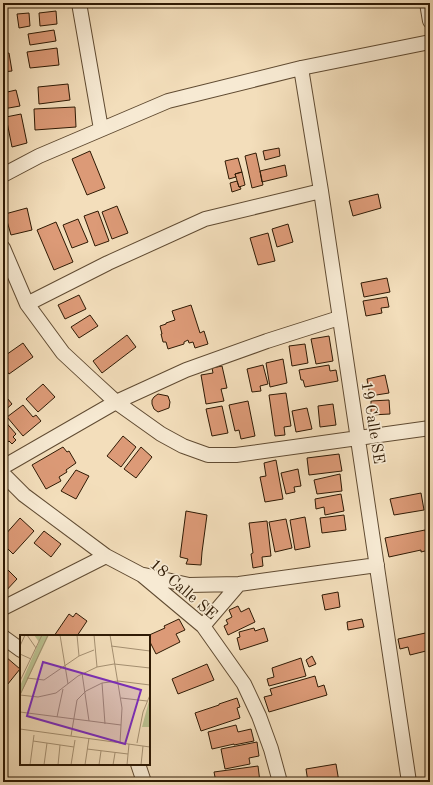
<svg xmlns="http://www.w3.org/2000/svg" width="433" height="785" font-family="'Old Standard TT',serif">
	<rect width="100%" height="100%" fill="#f3debb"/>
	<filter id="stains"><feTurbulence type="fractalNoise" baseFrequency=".005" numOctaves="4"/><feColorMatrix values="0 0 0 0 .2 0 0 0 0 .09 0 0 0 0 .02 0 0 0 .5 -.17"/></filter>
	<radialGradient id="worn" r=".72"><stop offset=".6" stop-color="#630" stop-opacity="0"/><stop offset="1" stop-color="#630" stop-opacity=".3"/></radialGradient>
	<path fill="#dc9a77" stroke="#2f1a04" d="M56,11L57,24L40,26L39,13Z
		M29,13L30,26L19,28L17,14Z
		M54,30L56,41L30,45L28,34Z
		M57,48L59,65L30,68L27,52Z
		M9,53L12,71L3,72V54Z
		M68,84L70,100L39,104L38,87Z
		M16,90L20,106L3,109V93Z
		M75,107L76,127L35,130L34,109Z
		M21,114L27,143L12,147L6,117Z
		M279,148L280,156L265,160L263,151Z
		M90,151L105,188L87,195L72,159Z
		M256,153L263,185L252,188L245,156Z
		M238,158L242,172L235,174L236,177L229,179L225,161Z
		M285,165L287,176L262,182L260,171Z
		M242,172L245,185L239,187L235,174Z
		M237,181L239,187H240L241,189L232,192L230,183Z
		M378,194L381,208L353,216L349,201Z
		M117,206L128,233L112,239L102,212Z
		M27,208L32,230L11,235L5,214Z
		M98,211L109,241L95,246L84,216Z
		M78,219L88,242L72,248L63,225Z
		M56,222L73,262L54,270L37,230Z
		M288,224L293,242L277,247L272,229Z
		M268,233L275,261L258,265L250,238Z
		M387,278L390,292L364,297L361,283Z
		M79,295L86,309L65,319L58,305Z
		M387,297L389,307L381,308L382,313L366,316L363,301Z
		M191,305L200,333L204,331L208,344L195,348L193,342L189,343L188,340L184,342V344L168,349L166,342H163L161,334H162L160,326L166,324V323L175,320L172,311Z
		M90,315L98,326L79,338L71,327Z
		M127,335L136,347L102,373L93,361Z
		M329,336L333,361L316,364L311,339Z
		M23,343L33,357L9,374L3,366V357Z
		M305,344L308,363L292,366L289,346Z
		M283,359L287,383L270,387L266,363Z
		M263,365L268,384L260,386L261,391L252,392L247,369Z
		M329,365L330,371L336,370L338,381L305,387L303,380H301L299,370Z
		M222,366L227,388L221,389L224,401L206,404L201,375L213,373L212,368Z
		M385,375L389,393L370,396L367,379Z
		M43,384L55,397L38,412L26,399Z
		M3,393L12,404L3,412Z
		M286,393L291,426L284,427L285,435L275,436L269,395Z
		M158,394L168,396L170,402L169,408L158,412L154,409L152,404V400L154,397Z
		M389,400L390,414L371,415V401Z
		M248,401L255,436L241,439L239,430L235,431L229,405Z
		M333,404L336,425L320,427L318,406Z
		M23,405L33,417L36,415L41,421L23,436L7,417Z
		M222,406L228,433L212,436L206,409Z
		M307,408L312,429L296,432L292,411Z
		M3,419L16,434L13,437L16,440L12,444L9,441L5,444L3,442Z
		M123,436L136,447L121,467L107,456Z
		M63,447L67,452L69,451L76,463L66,470L67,472L59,477L61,481L46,489L32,465Z
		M141,447L152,457L136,478L124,469Z
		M339,454L342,471L309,475L307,458Z
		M276,460L283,499L265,502L260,477L266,476L264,463Z
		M298,469L301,486L294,487L295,492L286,494L281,473Z
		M76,470L89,476L76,499L61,491Z
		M340,474L342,491L317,494L314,480Z
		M421,493L424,510L394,515L390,499Z
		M341,494L344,511L325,515L324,507L316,509L315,499Z
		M186,511L207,515L202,552L201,565L186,564L188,559L180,557Z
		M344,515L346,530L322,533L320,518Z
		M305,517L310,547L295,550L290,520Z
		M20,518L34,531L13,554L3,544L7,539L4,536Z
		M286,519L292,548L275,552L269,522Z
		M267,521L271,556L262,557L263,566L253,568L251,554L253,553L249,523Z
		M425,530L429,550L421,552V550L389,557L385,538Z
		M44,531L61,544L51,557L34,543Z
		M3,565L17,579L3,594Z
		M338,592L340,607L325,610L322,595Z
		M238,606L241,612L249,608L255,622L228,635L224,626L228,624L226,620L232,617L229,610Z
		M76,613L87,621L77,636H54L69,614L73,617Z
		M179,619L185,630L176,634L180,642L156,654L149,640V636H147L165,628L164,626Z
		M362,619L364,627L348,630L347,622Z
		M254,628L255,631L264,628L268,641L240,650L237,638L240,637L239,632Z
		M430,632V650L410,655L408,647L400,649L398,639Z
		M312,656L316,664L309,667L306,660Z
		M6,657L20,669L3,690V660Z
		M301,658L306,676L269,686L267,679L274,677L272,668Z
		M207,664L214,680L178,694L172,679Z
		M315,676L318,687L324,685L327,695L269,712L264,697L272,695L270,689Z
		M237,698L240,707L237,708L240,718L201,731L195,713L219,705V704Z
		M236,725L238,732L251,729L254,741L234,745V744L212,749L208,732Z
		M257,742L259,756L249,758L250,764L225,769L221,749Z
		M336,764L339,782H308L306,769Z
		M258,766L260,782H216L214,772Z"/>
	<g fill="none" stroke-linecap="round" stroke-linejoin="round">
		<defs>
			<path id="street" d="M79,3L101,129
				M427,3L430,21
				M301,68L321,191L409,782
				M3,175L39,156L168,101L301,68L430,42
				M3,248L27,304L63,353L91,379L116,402L161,434L183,446L208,455H236L430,428
				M27,304L108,263L205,219L321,191
				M3,467L116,402L186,370L267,341L339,318
				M3,474L24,495L106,556L142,575L203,626L244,684L259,716L271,749L280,782
				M144,575L189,585L239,584L377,565
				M3,608L106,556
				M203,626L239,584
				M3,637L21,650
				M138,764L144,782"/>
		</defs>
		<use href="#street" stroke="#604b32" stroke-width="16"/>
		<use href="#street" stroke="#f7ead3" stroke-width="14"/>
	</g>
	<g text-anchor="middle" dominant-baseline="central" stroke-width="3.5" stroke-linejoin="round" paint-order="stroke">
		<g font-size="16" fill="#2f1a04" stroke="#f7ead3">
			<text transform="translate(372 423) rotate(81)">19 Calle SE</text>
			<text transform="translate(183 590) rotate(41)">18 Calle SE</text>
		</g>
	</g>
	<g transform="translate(20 635)">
		<rect width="130" height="130" fill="#f3debb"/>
		<path d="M14,0H29L0,61V51L19,7ZM130,63V92H122L129,66Z" fill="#bac190"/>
		<path fill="none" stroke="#a59072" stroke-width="1" d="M7,0L16,13M40,0L48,49M57,0L59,21M74,0L77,32M90,0L102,73L100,108M0,11L5,0M91,11L130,16M0,19L11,24M62,38L69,86M7,43L24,45L59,21L74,15M0,46L22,0M82,48L85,89M0,60L18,62L36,58L58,41L77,32L94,29L130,33M0,60L28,0M101,63L127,66M0,77L101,90M37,82L43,54M0,94L130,112M51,101L57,65L66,56L82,48L98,46L130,50M13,106L54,112M117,108L123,77L130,60M67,114L108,119M10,130L14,100M24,130L27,108M38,130L40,110M51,130L55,105M65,130L69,103M79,130L81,116M93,130L95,118M107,130L109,109M121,130L123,111"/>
		<path fill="#7b2cbf" fill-opacity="0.15" stroke="#7b2cbf" stroke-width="2" d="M23,27L121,55L105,109L7,81Z"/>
		<rect width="130" height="130" fill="none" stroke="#2f1a04" stroke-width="2"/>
	</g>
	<rect width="433" height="785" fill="none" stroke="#f3debb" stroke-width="16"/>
	<rect x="4" y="4" width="425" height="777" fill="none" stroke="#2f1a04" stroke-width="2"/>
	<rect x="8" y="8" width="417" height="769" fill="none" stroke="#2f1a04"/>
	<rect width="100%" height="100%" filter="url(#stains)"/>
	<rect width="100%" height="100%" fill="url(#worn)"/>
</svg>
